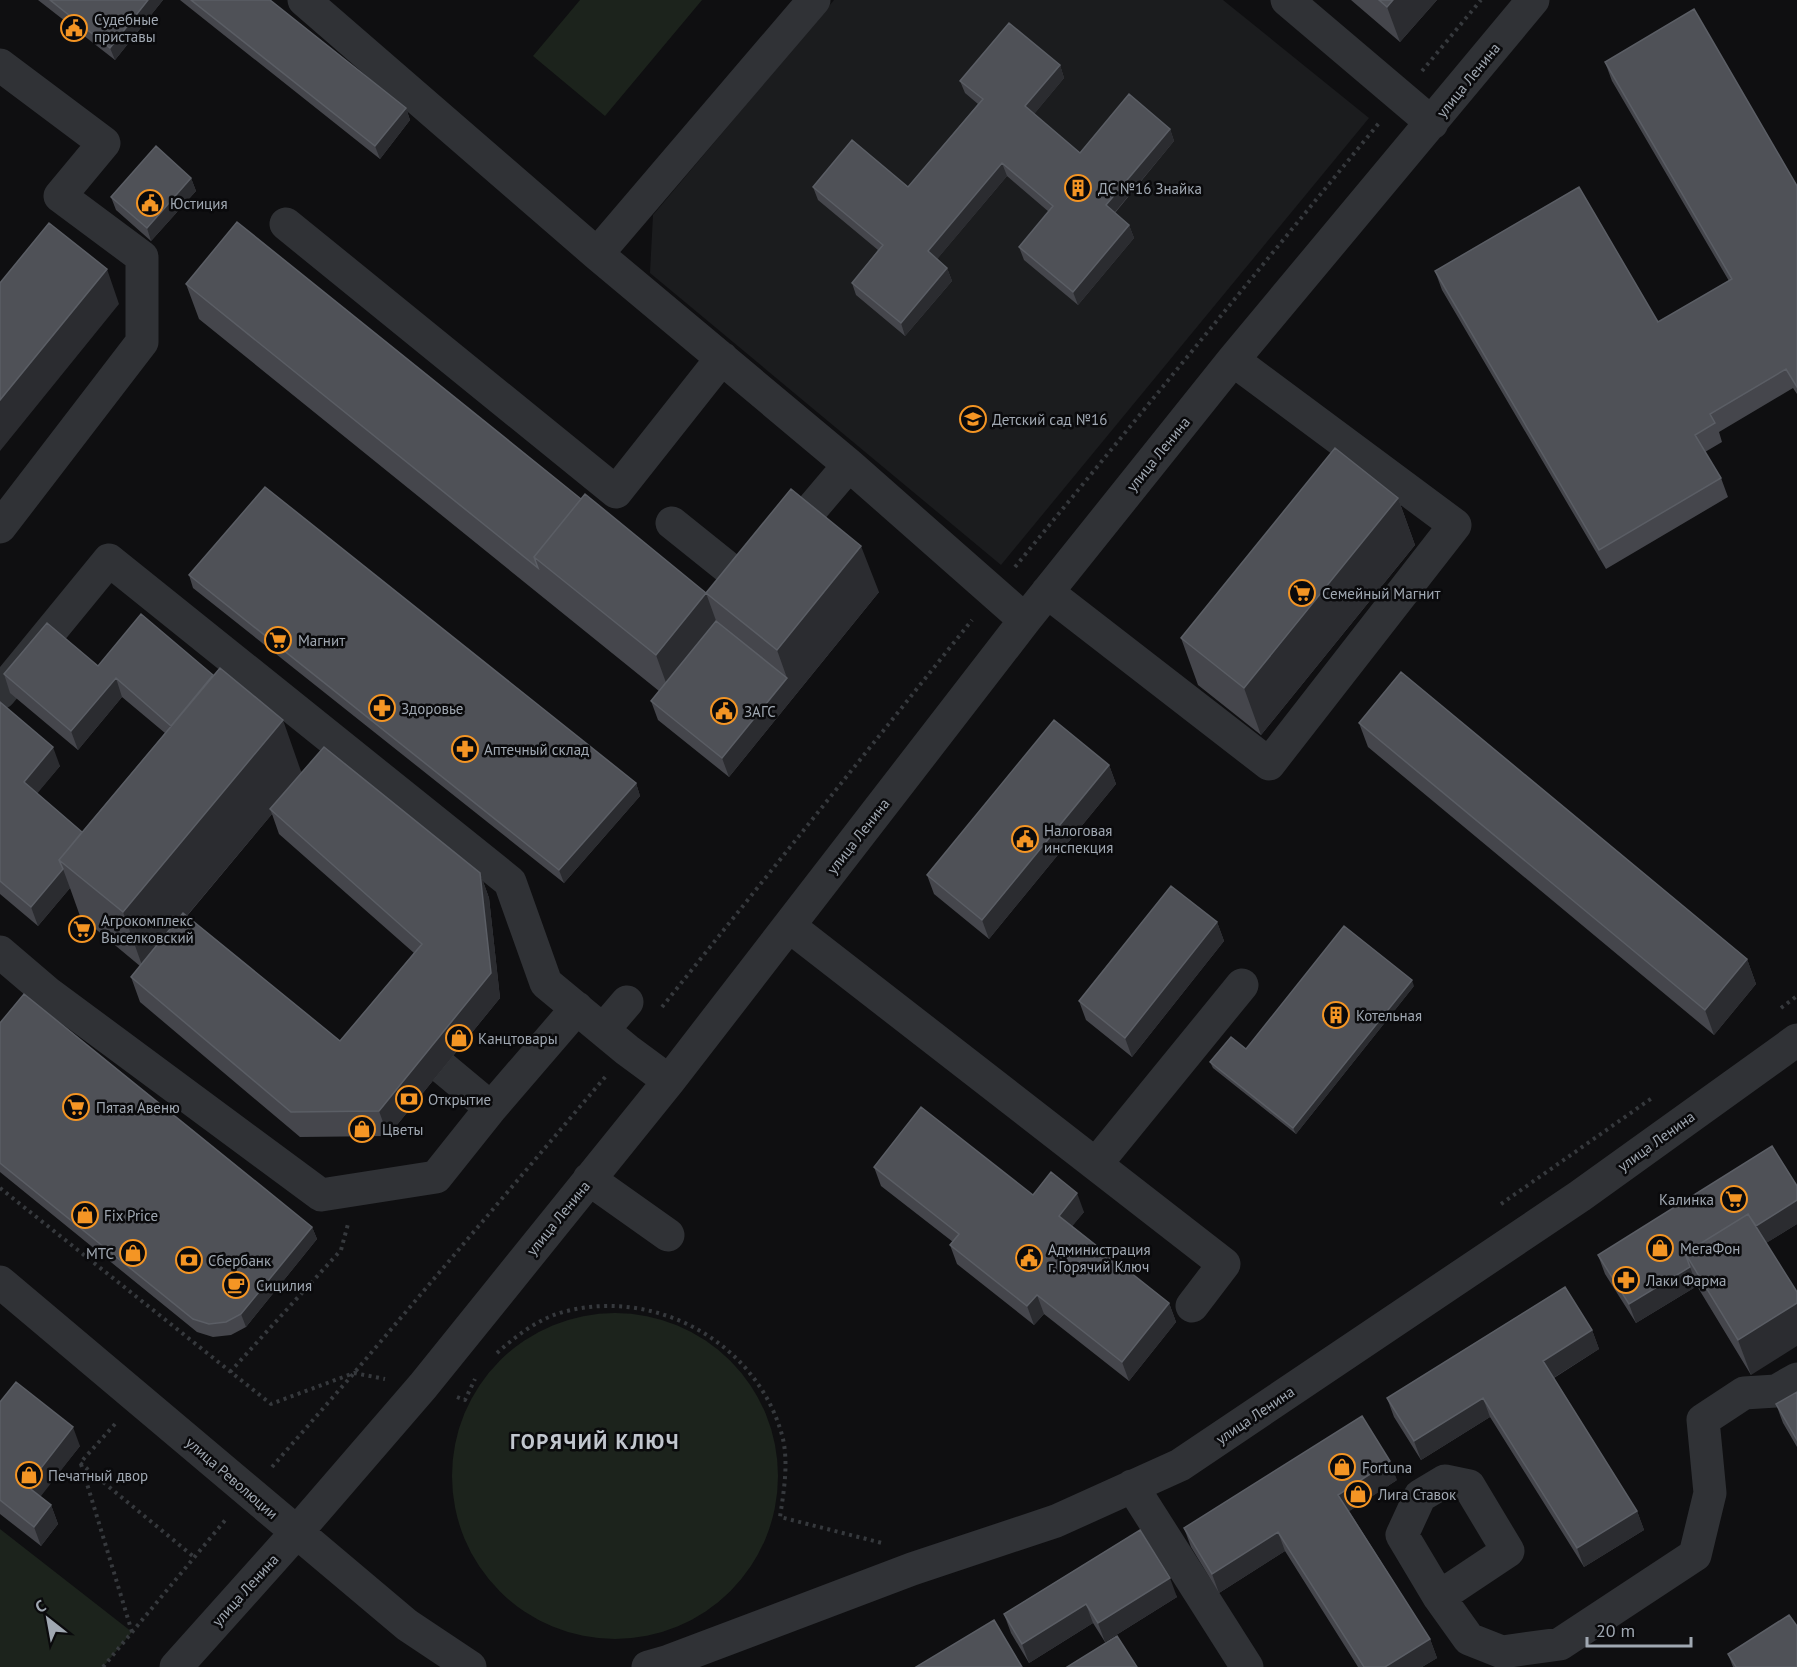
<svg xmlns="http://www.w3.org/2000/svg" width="1797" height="1667" font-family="'PT Sans',sans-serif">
	<rect width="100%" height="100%" fill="#0f0f11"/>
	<path fill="#1b1c1e" d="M834,0H1223L1369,118L1001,565L650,273L653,215Z"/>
	<path fill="#1c231c" d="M580,0H702L605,116L533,56Z
		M452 1476a163 163 0 1 1 326 0a163 163 0 1 1-326 0Z
		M0,1529L132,1632L103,1667H0Z"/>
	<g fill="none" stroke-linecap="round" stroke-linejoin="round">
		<path stroke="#36393d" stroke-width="4" stroke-dasharray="3 4.5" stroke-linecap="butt" d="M1422,71L1481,0
			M1015,567L1379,123
			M662,1007L972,620
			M1781,1008L1797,996
			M0,1188L271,1404L354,1373L385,1379
			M1501,1204L1652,1098
			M497,1353C516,1336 538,1319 563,1312C655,1287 756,1342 782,1435C789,1461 784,1490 780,1517L882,1543
			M230,1372L341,1250L348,1224
			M457,1397L465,1400L475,1379
			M115,1424L80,1463L194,1557
			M81,1464L132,1632
			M272,1467L354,1373L606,1076
			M103,1667L227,1518"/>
		<path stroke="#303236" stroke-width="33" d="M304,0L597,254L849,465L1025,620
			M1287,0L1432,123
			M0,65L104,143L60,196L142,257V342L0,527
			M286,224L616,492L722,358
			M597,254L814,0
			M672,523L748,584L849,465
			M1047,592L1269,764L1455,525L1233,360
			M0,693L109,560L510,882L546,983L627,1050L669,1081
			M789,926L1224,1264L1192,1306
			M0,952L48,993L321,1195L436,1177L491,1108L577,1008
			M603,1030L627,1002
			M443,1068L491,1108
			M1096,1164L1242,985
			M589,1179L668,1235
			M0,1282L407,1625L470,1667
			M1132,1486L1247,1667
			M1439,1597L1508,1551L1469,1486L1445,1481L1420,1496L1402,1535L1439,1597L1469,1639L1502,1652L1560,1644L1695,1555L1710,1493L1703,1420L1744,1393L1776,1391L1797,1379
			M176,1667L296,1533L423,1386L669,1081L1025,620L1233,360L1533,0
			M648,1667L669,1661L912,1569L1056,1521L1180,1465L1580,1196L1797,1040"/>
	</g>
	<path fill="#45464c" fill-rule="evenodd" d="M38,0H163L115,60Z
		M180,0H270L406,108L410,120L380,159Z
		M1351,0H1437L1400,42Z
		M1605,62L1797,186V394L1793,388L1719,432L1722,442L1705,452L1721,478L1728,497L1606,569L1442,290L1435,271L1658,322L1729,281L1612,81Z
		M1060,65L1064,78L1034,114L1080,153L1170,129L1174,141L1115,213L1129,225L1134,238L1078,305L1024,260L1019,247L1049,212L1007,176L937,259L947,268L952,281L905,336L856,295L852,283L878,250L818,200L813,187H908L978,104L965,93L960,81Z
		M191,178L196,191L151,241L116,210L111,197Z
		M186,284L581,499L706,593L879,592L729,777L658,720L651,701L659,691L199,319Z
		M1398,498L1415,545L1261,735L1198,685L1181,638Z
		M189,575L636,783L640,796L564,883L193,588Z
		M98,666L302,772L480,873L489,898L500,998L388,1136L300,1137L140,1002L131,977L140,966L80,916L70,888L38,926L0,894V702L60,766L37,793L82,832L165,733L122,697L78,750L10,693L4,674ZM272,814L279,834L414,953L340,1041L187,916Z
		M1359,723L1747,959L1756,984L1714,1035L1368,747Z
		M1109,765L1116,784L989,939L934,894L927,875Z
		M1217,922L1224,941L1132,1057L1086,1020L1079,1001Z
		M1414,986L1296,1134L1213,1068L1210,1062Z
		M0,1023L312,1227L317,1239L246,1327L231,1335L213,1337L197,1332L0,1172Z
		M874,1167L1033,1195L1084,1212L1072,1226L1169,1303L1176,1322L1129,1381L1044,1314L1034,1325L957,1264L950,1245L953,1242L881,1186Z
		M1797,1186V1224L1766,1243L1751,1375L1697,1286L1636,1323L1605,1274L1598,1255Z
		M1592,1330L1599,1349L1554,1378L1637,1511L1644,1530L1584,1567L1490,1417L1421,1460L1394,1417L1387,1398Z
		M1797,1392V1447L1783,1423L1776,1404Z
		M0,1402L80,1446L40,1496L51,1505L58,1524L41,1546L0,1514Z
		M1397,1480L1349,1511L1430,1639L1437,1658L1422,1667H1358L1285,1551L1219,1593L1191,1547L1184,1528Z
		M1140,1530L1177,1597L1105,1642L1093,1623L1029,1663L1011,1633L1004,1614Z
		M1728,1654L1797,1667H1733Z"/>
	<path fill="#2b2c30" d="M148,0H163L115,60L110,48Z
		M1393,0H1437L1400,42L1387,7Z
		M1060,65L1064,78L1030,119L1025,106Z
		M406,108L410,120L380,159L375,146Z
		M1170,129L1174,141L1110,218L1106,205Z
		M1002,163L1007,176L933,264L928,251Z
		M191,178L196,191L151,241L147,228Z
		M1129,225L1134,238L1078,305L1073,292Z
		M947,268L952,281L905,336L901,323Z
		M107,269L119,304L0,451V400Z
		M1398,498L1415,545L1261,735L1244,688Z
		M861,546L879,592L729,777L722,758L787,678L777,650Z
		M706,593L723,640L673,702L656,655Z
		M116,678L122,697L78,750L71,731Z
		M283,720L303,777L270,809L272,814L143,968L123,912Z
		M53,747L60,766L31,801L24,782Z
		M1109,765L1116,784L989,939L982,920Z
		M636,783L640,796L564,883L559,870Z
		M63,869L70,888L38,926L31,907Z
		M480,873L489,898L500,998L388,1136L379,1111Z
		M1217,922L1224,941L1132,1057L1125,1038Z
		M1747,959L1756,984L1714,1035L1705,1010Z
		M1412,980L1414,986L1296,1134L1293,1128Z
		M1077,1193L1084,1212L1065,1235L1059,1216Z
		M1797,1200V1224L1703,1282L1692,1265Z
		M312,1227L317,1239L246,1327L241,1314Z
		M1690,1267L1697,1286L1636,1323L1629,1304Z
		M1037,1295L1044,1314L1034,1325L1027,1306Z
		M1169,1303L1176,1322L1129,1381L1122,1362Z
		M1797,1303V1346L1751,1375L1738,1340Z
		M1592,1330L1599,1349L1550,1380L1543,1361Z
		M1483,1398L1490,1417L1421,1460L1414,1441Z
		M73,1427L80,1446L34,1505L27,1486Z
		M1390,1461L1397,1480L1345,1514L1338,1495Z
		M51,1505L58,1524L41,1546L34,1527Z
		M1637,1511L1644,1530L1584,1567L1577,1548Z
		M1278,1532L1285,1551L1219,1593L1212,1574Z
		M1170,1578L1177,1597L1105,1642L1098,1623Z
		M1086,1604L1093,1623L1029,1663L1022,1644Z
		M1430,1639L1437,1658L1422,1667H1385Z"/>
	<path fill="#4f5157" stroke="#5b5e65" stroke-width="1.5" d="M50,0H148L110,48Z
		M191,0H270L406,108L375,146Z
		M1379,0H1393L1387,7Z
		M1694,9L1797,186V387L1786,369L1710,414L1715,423L1695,435L1721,478L1599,550L1435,271L1579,187L1658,322L1732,279L1605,62Z
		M1009,23L1060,65L1025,106L1080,153L1129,94L1170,129L1106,205L1129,225L1073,292L1019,247L1053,206L1002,163L928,251L947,268L901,323L852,283L883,245L813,187L852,140L908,187L983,99L960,81Z
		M156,146L191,178L147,228L111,197Z
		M237,222L581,499L534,557L538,568L186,284Z
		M49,223L107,269L0,400V283Z
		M1335,448L1398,498L1244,688L1181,638Z
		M265,487L636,783L559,870L189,575Z
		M791,489L861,546L777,650L706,593Z
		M585,494L706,593L656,655L534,557Z
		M141,614L213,675L171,726L116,678L71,731L4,674L47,623L98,666Z
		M716,621L787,678L722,758L651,701Z
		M220,668L283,720L123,912L59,860Z
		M1401,672L1747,959L1705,1010L1359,723Z
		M0,702L53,747L24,782L82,832L59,860L63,869L31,907L0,881Z
		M1054,720L1109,765L982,920L927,875Z
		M324,747L480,873L491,973L379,1111L291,1112L131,977L183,913L340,1041L422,944L270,809Z
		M1171,886L1217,922L1125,1038L1079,1001Z
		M1344,926L1412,980L1293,1128L1210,1062L1231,1037L1246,1049Z
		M24,994L312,1227L241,1314L226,1322L209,1324L193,1319L0,1163V1023Z
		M921,1107L1033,1195L1051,1172L1077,1193L1059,1216L1169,1303L1122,1362L1037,1295L1027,1306L950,1245L959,1234L874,1167Z
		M1772,1146L1797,1186V1200L1756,1226L1748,1214L1685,1253L1690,1267L1629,1304L1598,1255Z
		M1748,1214L1797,1292V1303L1738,1340L1685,1253Z
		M1565,1287L1592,1330L1543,1361L1637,1511L1577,1548L1483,1398L1414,1441L1387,1398Z
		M16,1382L73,1427L27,1486L51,1505L34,1527L0,1500V1402Z
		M1797,1392V1440L1776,1404Z
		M1362,1416L1390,1461L1338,1495L1430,1639L1385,1667H1364L1278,1532L1212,1574L1184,1528Z
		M1140,1530L1170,1578L1098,1623L1086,1604L1022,1644L1004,1614Z
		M1789,1615L1797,1626V1667H1736L1728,1654Z
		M994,1620L1022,1667H916Z
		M1117,1636L1137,1667H1067Z"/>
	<defs>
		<symbol id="civic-ring" viewBox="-11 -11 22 22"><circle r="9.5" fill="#0a0a0c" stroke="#f49524" stroke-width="1.5"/><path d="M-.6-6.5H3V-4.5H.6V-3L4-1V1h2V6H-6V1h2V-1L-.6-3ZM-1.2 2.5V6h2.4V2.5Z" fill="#f49524"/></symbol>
		<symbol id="building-ring" viewBox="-11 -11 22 22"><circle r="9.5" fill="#0a0a0c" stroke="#f49524" stroke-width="1.5"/><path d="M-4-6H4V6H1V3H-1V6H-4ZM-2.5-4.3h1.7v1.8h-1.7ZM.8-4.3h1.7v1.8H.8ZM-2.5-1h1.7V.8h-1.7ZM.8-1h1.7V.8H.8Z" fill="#f49524"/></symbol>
		<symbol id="school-ring" viewBox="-11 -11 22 22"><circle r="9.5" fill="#0a0a0c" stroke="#f49524" stroke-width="1.5"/><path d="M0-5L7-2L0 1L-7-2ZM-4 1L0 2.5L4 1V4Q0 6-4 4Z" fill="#f49524"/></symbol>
		<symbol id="supermarket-ring" viewBox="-11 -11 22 22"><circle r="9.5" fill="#0a0a0c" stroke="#f49524" stroke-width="1.5"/><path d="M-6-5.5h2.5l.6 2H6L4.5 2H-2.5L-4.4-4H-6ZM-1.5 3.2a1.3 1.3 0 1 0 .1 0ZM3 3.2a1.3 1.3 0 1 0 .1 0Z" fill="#f49524"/></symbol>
		<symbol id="pharmacy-ring" viewBox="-11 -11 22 22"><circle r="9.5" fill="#0a0a0c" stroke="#f49524" stroke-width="1.5"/><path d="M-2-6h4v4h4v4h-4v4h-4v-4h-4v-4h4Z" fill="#f49524"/></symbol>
		<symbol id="shop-ring" viewBox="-11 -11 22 22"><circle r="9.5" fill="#0a0a0c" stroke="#f49524" stroke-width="1.5"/><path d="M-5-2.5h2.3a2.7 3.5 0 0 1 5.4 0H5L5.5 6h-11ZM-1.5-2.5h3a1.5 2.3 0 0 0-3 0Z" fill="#f49524"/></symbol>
		<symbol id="bank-ring" viewBox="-11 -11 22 22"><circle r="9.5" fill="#0a0a0c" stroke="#f49524" stroke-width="1.5"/><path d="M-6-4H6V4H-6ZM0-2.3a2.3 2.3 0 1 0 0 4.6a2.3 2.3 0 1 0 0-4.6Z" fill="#f49524"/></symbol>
		<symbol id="cafe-ring" viewBox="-11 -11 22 22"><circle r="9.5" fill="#0a0a0c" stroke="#f49524" stroke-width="1.5"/><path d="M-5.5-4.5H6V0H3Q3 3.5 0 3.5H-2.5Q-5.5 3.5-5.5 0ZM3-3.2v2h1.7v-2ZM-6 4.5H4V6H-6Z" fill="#f49524"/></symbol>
	</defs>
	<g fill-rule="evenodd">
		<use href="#civic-ring" x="59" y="13" width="30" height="30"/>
		<use href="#building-ring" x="1063" y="173" width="30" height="30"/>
		<use href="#civic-ring" x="135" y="188" width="30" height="30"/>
		<use href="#school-ring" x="958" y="404" width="30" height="30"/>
		<use href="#supermarket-ring" x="1287" y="578" width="30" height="30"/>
		<use href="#supermarket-ring" x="263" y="625" width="30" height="30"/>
		<use href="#pharmacy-ring" x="367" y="693" width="30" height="30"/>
		<use href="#civic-ring" x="709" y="696" width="30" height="30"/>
		<use href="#pharmacy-ring" x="450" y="734" width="30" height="30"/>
		<use href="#civic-ring" x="1010" y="824" width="30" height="30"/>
		<use href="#supermarket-ring" x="67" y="914" width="30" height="30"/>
		<use href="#building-ring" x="1321" y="1000" width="30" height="30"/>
		<use href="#shop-ring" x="444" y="1023" width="30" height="30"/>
		<use href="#bank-ring" x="394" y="1084" width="30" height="30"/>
		<use href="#supermarket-ring" x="61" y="1092" width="30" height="30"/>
		<use href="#shop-ring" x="347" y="1114" width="30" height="30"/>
		<use href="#supermarket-ring" x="1719" y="1184" width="30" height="30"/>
		<use href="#shop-ring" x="70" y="1200" width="30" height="30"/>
		<use href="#shop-ring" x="1645" y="1233" width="30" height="30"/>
		<use href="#shop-ring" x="118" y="1238" width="30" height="30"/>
		<use href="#civic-ring" x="1014" y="1243" width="30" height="30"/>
		<use href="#bank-ring" x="174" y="1245" width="30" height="30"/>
		<use href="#pharmacy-ring" x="1611" y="1265" width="30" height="30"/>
		<use href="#cafe-ring" x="221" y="1270" width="30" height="30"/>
		<use href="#shop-ring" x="1327" y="1452" width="30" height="30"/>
		<use href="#shop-ring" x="14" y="1460" width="30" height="30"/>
		<use href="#shop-ring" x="1343" y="1479" width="30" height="30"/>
	</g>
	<g text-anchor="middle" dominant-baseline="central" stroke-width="5" stroke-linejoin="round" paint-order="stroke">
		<g font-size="15" fill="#a0a8b2" stroke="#0a0a0c" text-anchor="start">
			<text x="94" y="19">Судебные<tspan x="94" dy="17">приставы</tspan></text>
			<text x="1098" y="188">ДС №16 Знайка</text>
			<text x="170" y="203">Юстиция</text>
			<text x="992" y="419">Детский сад №16</text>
			<text x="1322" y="593">Семейный Магнит</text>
			<text x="298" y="640">Магнит</text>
			<text x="401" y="708">Здоровье</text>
			<text x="744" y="711">ЗАГС</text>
			<text x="484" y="749">Аптечный склад</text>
			<text x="1044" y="830">Налоговая<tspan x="1044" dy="17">инспекция</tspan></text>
			<text x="101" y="920">Агрокомплекс<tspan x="101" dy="17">Выселковский</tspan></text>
			<text x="1356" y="1015">Котельная</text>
			<text x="478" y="1038">Канцтовары</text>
			<text x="428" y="1099">Открытие</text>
			<text x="96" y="1107">Пятая Авеню</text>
			<text x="382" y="1129">Цветы</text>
			<text x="1714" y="1199" text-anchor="end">Калинка</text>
			<text x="104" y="1215">Fix Price</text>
			<text x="1680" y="1248">МегаФон</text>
			<text x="1048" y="1249">Администрация<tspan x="1048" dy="17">г. Горячий Ключ</tspan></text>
			<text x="114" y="1253" text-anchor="end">МТС</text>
			<text x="208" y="1260">Сбербанк</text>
			<text x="1646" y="1280">Лаки Фарма</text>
			<text x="256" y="1285">Сицилия</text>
			<text x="1362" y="1467">Fortuna</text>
			<text x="48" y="1475">Печатный двор</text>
			<text x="1378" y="1494">Лига Ставок</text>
		</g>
		<g font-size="15" fill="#a0a8b2" stroke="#0a0a0c">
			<text transform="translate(1468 80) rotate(-51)">улица Ленина</text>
			<text transform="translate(1158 454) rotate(-51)">улица Ленина</text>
			<text transform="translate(858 836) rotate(-52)">улица Ленина</text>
			<text transform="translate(1656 1141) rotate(-36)">улица Ленина</text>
			<text transform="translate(558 1218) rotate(-51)">улица Ленина</text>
			<text transform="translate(1255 1415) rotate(-34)">улица Ленина</text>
			<text transform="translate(232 1478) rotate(41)">улица Революции</text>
			<text transform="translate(245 1590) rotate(-48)">улица Ленина</text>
		</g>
		<g font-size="21" font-weight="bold" letter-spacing="1.5" fill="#c1c6ce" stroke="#0a0a0c">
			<text x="595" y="1441">ГОРЯЧИЙ КЛЮЧ</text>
		</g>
	</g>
	<g transform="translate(48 1619) rotate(329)" stroke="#0a0a0c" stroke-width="4.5" paint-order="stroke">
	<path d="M0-4.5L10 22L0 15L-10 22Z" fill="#a0a8b2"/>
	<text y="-9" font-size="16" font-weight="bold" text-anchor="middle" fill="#a0a8b2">С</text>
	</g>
	<path d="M1587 1637v9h104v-9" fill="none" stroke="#a0a8b2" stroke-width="3"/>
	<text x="1596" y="1637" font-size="18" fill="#a0a8b2" stroke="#0a0a0c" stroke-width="4.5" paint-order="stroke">20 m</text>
</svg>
